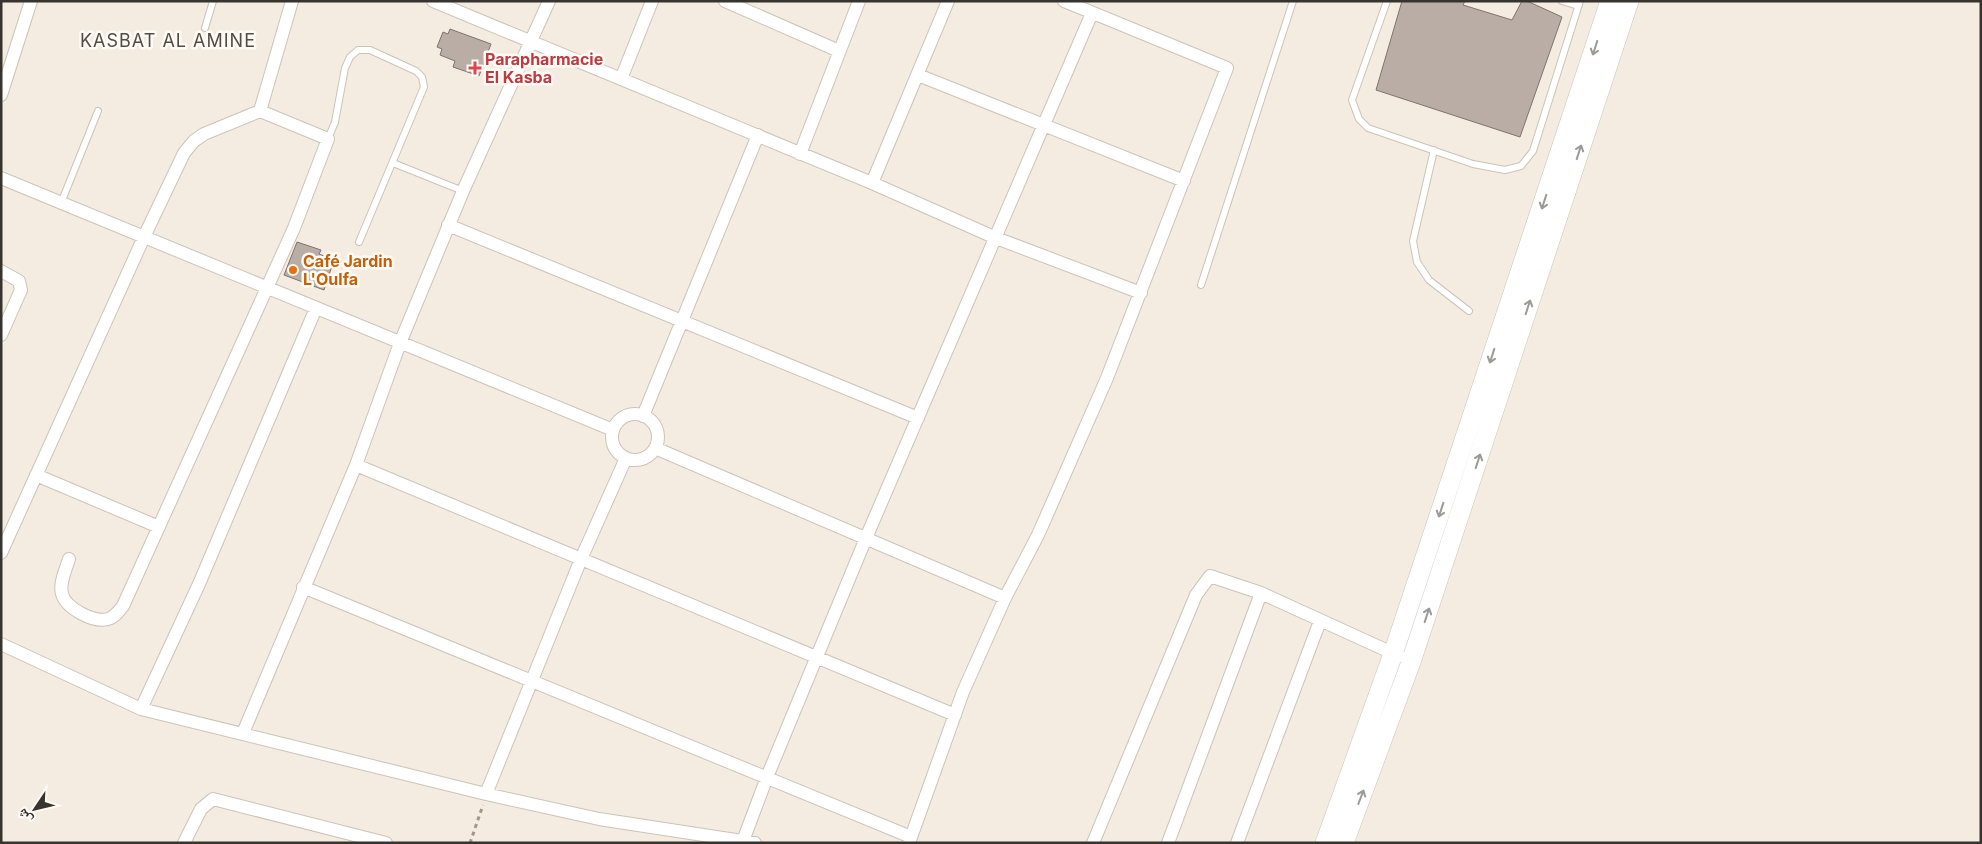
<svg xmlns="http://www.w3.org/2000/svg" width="1982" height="844" font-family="Inter,'Noto Naskh Arabic',sans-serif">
	<rect width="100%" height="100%" fill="#f5ece1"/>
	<path fill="#baada6" stroke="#7f736d" d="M1402,1H1465L1463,5L1512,20L1522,1H1527L1562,17L1520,137L1376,90Z
		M450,29L491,44L479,76L453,67L455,61L440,55L442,49L437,47L443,32L448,34Z
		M297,242L321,250L319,254L334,260L324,290L284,275Z"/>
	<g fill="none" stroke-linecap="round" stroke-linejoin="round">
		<defs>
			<path id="lane" d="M1387,1L1352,100L1359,119L1368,128L1473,164L1505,170L1521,166L1533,151L1580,1
				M1562,1L1578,6
				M205,28L213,1
				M328,139L335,122L345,68L350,57L358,50H370L416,71L422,77L424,87L359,242
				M1434,150L1413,241L1417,262L1429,280L1469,311
				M393,163L463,191
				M61,203L98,111
				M1201,285L1293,1"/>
			<path id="street" d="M433,1L872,183L996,238L1141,293
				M725,1L839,51
				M918,75L1184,181
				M621,79L652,1
				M1,95L31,1
				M800,154L859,1
				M1,178L613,430
				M872,183L948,1
				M448,225L918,418
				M1,271L19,281L21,290L1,335
				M612 437a23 23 0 1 1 46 0a23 23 0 1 1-46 0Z
				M643,416L758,135
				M655,448L1005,598
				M356,465L955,715
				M36,475L159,527
				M1,553L144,237L184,153L194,141L204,134L260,111L292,1
				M69,559C66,569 59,583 62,594C66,608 93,623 108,619C115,617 118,612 123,606L294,228L328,139L260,111
				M303,587L911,837
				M1,644L141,709L486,794L599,819L755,843
				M141,709L199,584L316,308
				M243,733L356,465L400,343L463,191L549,1
				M486,794L581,559L626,458
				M743,841L767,777L866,538L1092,13
				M184,843L201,809L213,799L386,843
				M909,843L963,692L1005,598L1038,535L1107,378L1227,68L1064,1
				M1093,843L1196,595L1210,576L1261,593L1399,656
				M1168,843L1261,593
				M1237,843L1320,621"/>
			<path id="secondary" d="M1325,843L1393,654L1610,1
				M1344,843L1411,662L1629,1"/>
		</defs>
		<use href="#lane" stroke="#ccc3b8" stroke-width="8"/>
		<use href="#street" stroke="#ccc3b8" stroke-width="14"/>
		<use href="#secondary" stroke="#ccc3b8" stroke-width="20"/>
		<path stroke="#9e978f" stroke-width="3" stroke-dasharray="4 4" stroke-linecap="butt" d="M470,843L483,805"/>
		<use href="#lane" stroke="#fff" stroke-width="6"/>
		<use href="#street" stroke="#fff" stroke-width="12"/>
		<use href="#secondary" stroke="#fff" stroke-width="19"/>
	</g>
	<defs><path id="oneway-shaft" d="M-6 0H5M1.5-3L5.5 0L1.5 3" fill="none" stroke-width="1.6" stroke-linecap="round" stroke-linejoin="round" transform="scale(1.25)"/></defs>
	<g stroke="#9b9a97">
		<use href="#oneway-shaft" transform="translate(1595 48) rotate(108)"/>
		<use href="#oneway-shaft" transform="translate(1579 152) rotate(-72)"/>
		<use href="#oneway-shaft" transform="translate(1544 202) rotate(108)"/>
		<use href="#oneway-shaft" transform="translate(1528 307) rotate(-72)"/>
		<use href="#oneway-shaft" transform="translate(1492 356) rotate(108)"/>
		<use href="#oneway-shaft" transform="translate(1478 461) rotate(-72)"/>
		<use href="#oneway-shaft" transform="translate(1441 510) rotate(108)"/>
		<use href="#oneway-shaft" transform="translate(1427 615) rotate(-72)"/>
		<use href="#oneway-shaft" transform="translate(1361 797) rotate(-69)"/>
	</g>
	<path fill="#e0444e" stroke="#fefaf5" stroke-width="2" d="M472.5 60.5h5v5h5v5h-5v5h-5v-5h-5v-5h5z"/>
	<circle fill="#e8710a" stroke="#fefaf5" stroke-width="2" cx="293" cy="270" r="5"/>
	<g text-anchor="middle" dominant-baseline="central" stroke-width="5" stroke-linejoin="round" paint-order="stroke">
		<g font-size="16" font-weight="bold" fill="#be3a42" stroke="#fefaf5" text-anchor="start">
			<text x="485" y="59">Parapharmacie<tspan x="485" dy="18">El Kasba</tspan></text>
		</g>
		<g font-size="16" font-weight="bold" fill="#c56008" stroke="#fefaf5" text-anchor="start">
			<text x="303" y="261">Café Jardin<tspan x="303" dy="18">L'Oulfa</tspan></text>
		</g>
		<g font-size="18" letter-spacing="1" fill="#544d44" stroke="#fefaf5">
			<text x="168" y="40">KASBAT AL AMINE</text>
		</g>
	</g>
	<rect width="1982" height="844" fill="none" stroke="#37342f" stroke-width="5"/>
	<g transform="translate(35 809) rotate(235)" stroke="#fefaf5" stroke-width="4" paint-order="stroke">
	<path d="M0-4L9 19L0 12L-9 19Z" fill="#37342f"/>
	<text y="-8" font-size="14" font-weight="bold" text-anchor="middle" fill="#37342f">ش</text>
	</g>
</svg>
